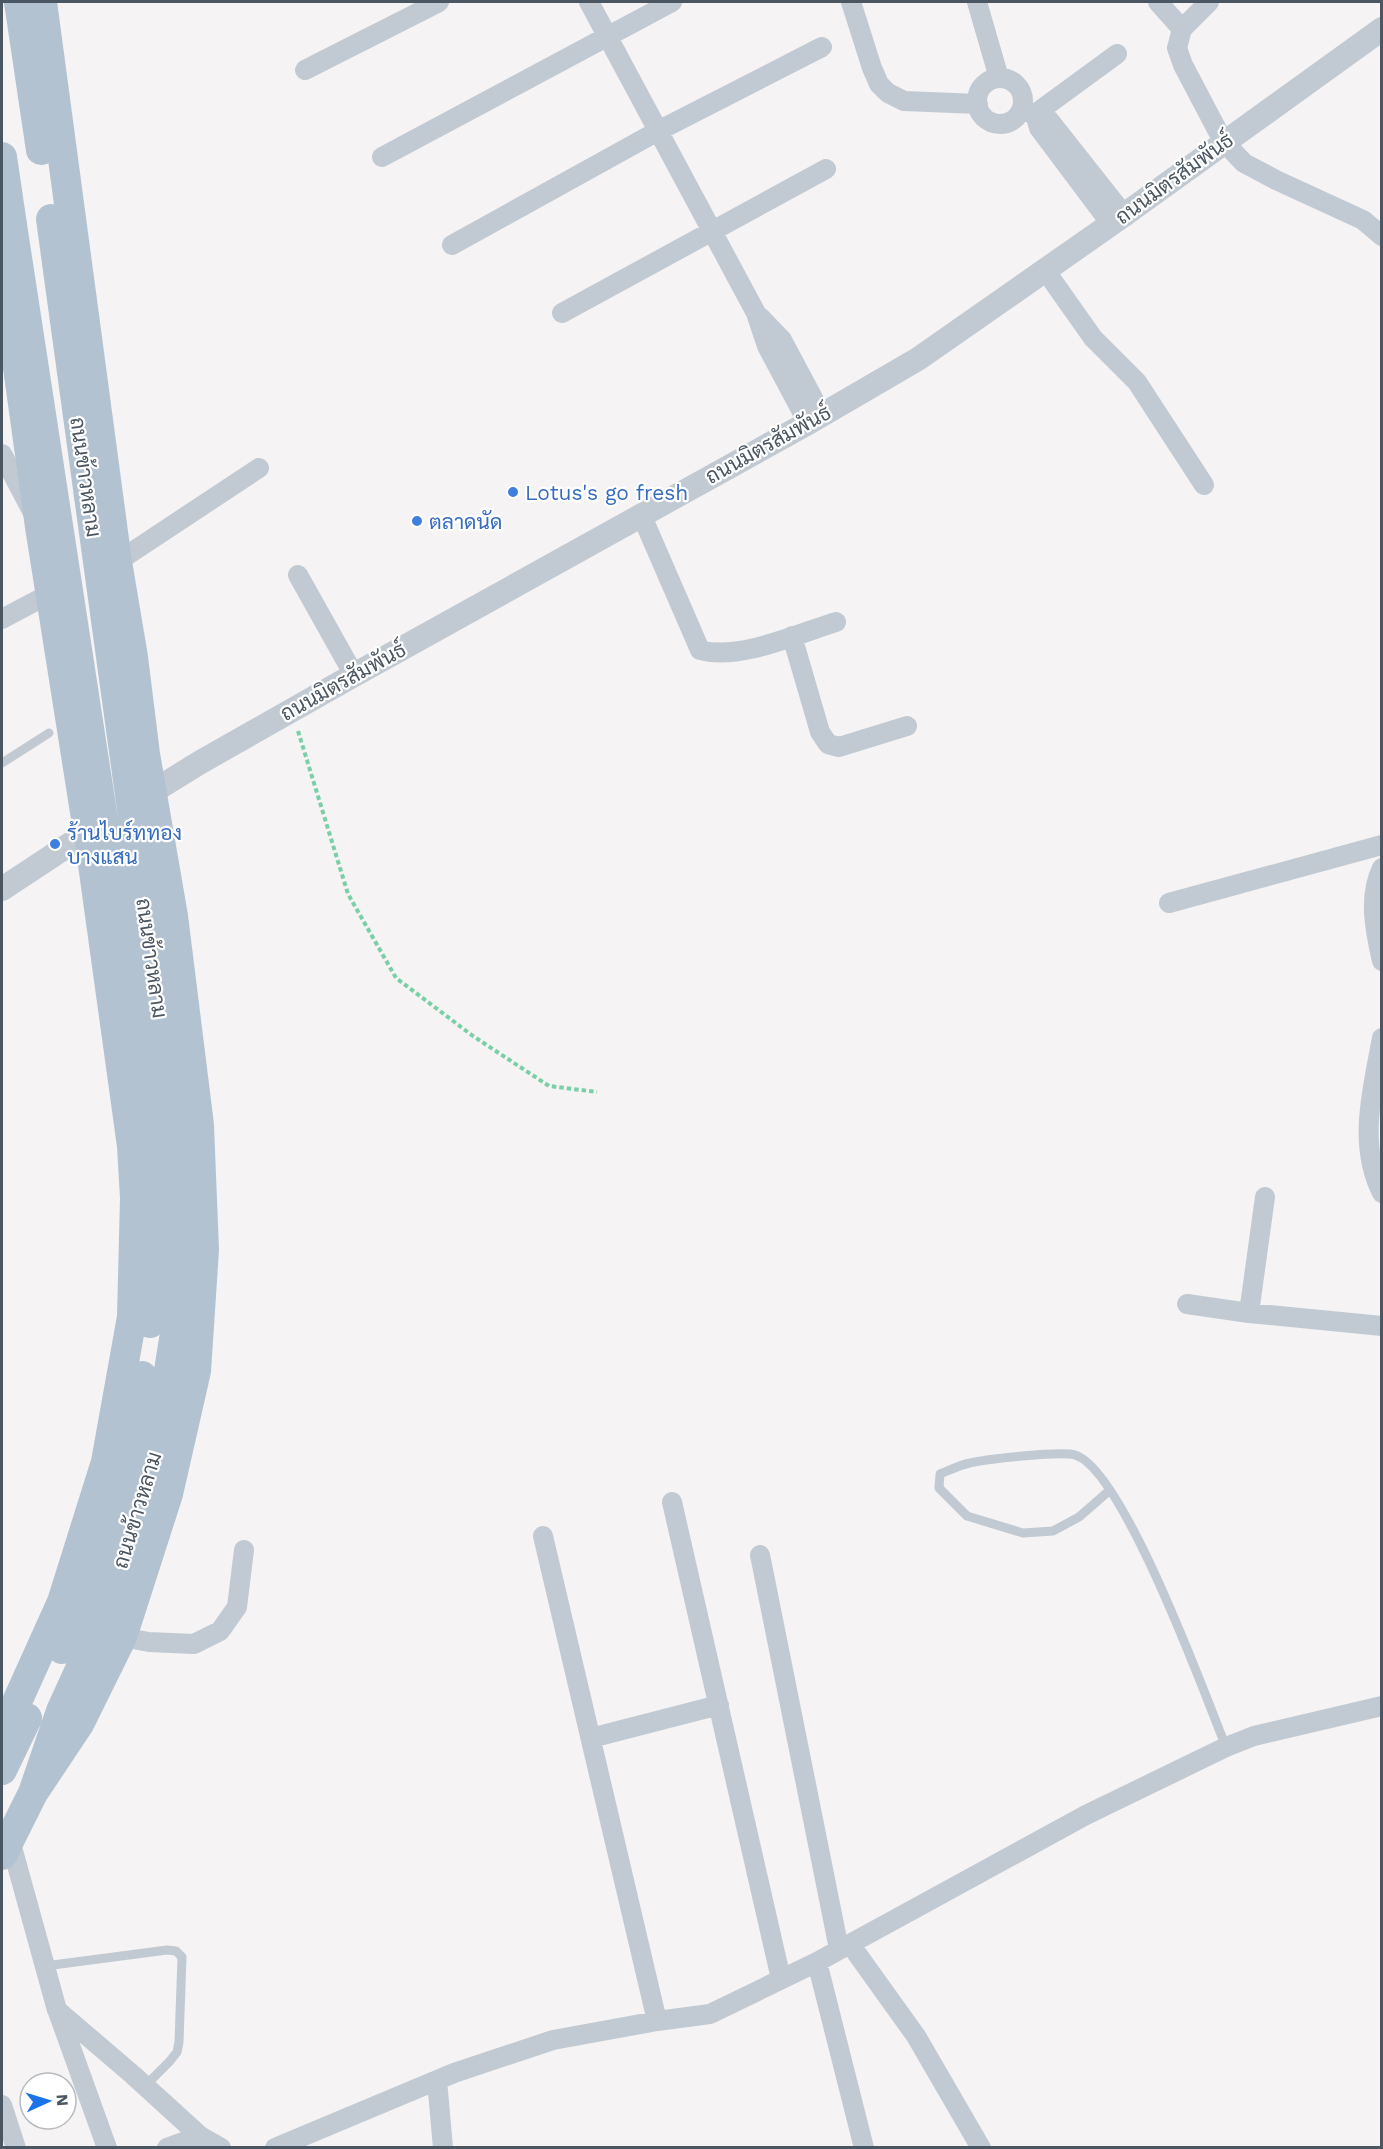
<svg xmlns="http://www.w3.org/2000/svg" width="1383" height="2149" font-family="'Work Sans',Sarabun,sans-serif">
	<rect width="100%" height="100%" fill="#f5f3f3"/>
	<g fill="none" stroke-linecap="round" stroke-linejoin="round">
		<path stroke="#7ad0a6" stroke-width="4" stroke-dasharray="4.5 3" stroke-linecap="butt" d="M298,731L348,894L396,978L473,1036L549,1086L597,1092"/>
		<path stroke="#c1cad2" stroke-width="9" d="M2,763L49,733
			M1110,1490L1079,1517L1053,1531L1023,1533L967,1516L939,1488L940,1474C950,1470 960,1465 970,1463C986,1459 1060,1451 1075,1455C1123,1469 1205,1695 1226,1747
			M45,1966L167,1950L176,1951L182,1957L179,2042L177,2052L170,2061L145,2086"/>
		<path stroke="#c1cad2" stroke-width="20" d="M589,2L756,313L767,346L808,423
			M851,2L872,68L879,84L888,93L904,101L978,104
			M977,2L999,78
			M1158,2L1182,29L1177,48L1183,65L1223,141L1244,163L1276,180L1363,220L1382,236
			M1182,29L1209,2
			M305,70L439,2
			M977 101a23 23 0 1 1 46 0a23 23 0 1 1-46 0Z
			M1022,109L1049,120L1124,215
			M1035,114L1039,128L1111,224
			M1035,114L1117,54
			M382,157L672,2
			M452,245L658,131L822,47
			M1045,270L1093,338L1137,382L1204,485
			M562,313L826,169
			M760,317L782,340L822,415
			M2,454L32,511
			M641,514L700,650C739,661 797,634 836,622
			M117,562L259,468
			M298,575L354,675
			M2,619L51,593
			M792,636L820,732L828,744L839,747L907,726
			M1382,868C1368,896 1375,931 1382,961
			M1169,903L1382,845
			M1382,1038C1373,1088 1357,1144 1382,1193
			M1187,1304L1249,1313L1382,1326
			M1249,1313L1265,1197
			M672,1502L781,1979
			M543,1536L657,2021
			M760,1555L839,1949
			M122,1637L149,1642L194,1644L220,1631L237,1607L244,1550
			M591,1738L719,1705
			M10,1840L57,2010L133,2075L200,2136L221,2148
			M850,1944L916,2036L981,2148
			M817,1962L864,2148
			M58,2012L107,2148
			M437,2080L443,2148
			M2,2105L16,2148
			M167,2148L200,2136
			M275,2148L454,2073L553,2040L657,2021L710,2014L817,1962L1086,1815L1226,1747L1254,1736L1382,1706"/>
		<path stroke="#c1cad2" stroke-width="24" d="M139,800L199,763L354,675L808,423L918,359L1124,215L1382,29
			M2,889L102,823"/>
		<path stroke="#b3c2d1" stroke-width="30" d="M19,2L41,150
			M2,157L12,225
			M62,1649L81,1611L127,1464L142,1376
			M2,1735L62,1602L106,1462L132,1317L135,1198L132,1146L91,850L40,527L4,266
			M2,1770L27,1718
			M33,1793L79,1724L122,1637L168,1494L196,1371L204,1250L199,1125L173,916L145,754L133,657L117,562L42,2
			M2,1855L33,1793L61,1711L104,1617L153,1470L176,1327"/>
		<path stroke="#b3c2d1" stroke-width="30" d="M51,219L168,1072L179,1202L176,1327
			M12,225L142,1074L154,1197L150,1323"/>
	</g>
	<g fill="#3f7fe0" stroke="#fff" stroke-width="2">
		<circle cx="513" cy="492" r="6"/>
		<circle cx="417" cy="521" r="6"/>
		<circle cx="55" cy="844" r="6"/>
	</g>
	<g text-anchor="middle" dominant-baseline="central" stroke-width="4.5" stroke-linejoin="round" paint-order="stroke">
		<g font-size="21" fill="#4a5661" stroke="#fff">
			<text transform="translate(1174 178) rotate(-36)">ถนนมิตรสัมพันธ์</text>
			<text transform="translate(768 444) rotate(-29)">ถนนมิตรสัมพันธ์</text>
			<text transform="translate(86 477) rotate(82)">ถนนข้าวหลาม</text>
			<text transform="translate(343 681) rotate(-29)">ถนนมิตรสัมพันธ์</text>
			<text transform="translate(152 958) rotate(82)">ถนนข้าวหลาม</text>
			<text transform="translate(137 1510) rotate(-73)">ถนนข้าวหลาม</text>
		</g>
		<g font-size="21" fill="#366cbe" stroke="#fff" text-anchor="start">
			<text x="525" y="492">Lotus's go fresh</text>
			<text x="429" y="521">ตลาดนัด</text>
			<text x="67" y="832">ร้านไบร์ททอง<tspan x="67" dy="24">บางแสน</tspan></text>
		</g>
	</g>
	<rect width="1383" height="2149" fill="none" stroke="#4a5661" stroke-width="6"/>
	<g transform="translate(48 2101) rotate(86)"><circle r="28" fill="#ffffff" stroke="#b7bbc0" stroke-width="1.5"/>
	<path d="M0-4.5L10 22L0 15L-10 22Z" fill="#1a73e8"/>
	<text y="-9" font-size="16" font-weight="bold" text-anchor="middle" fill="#4a5661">N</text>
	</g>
</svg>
